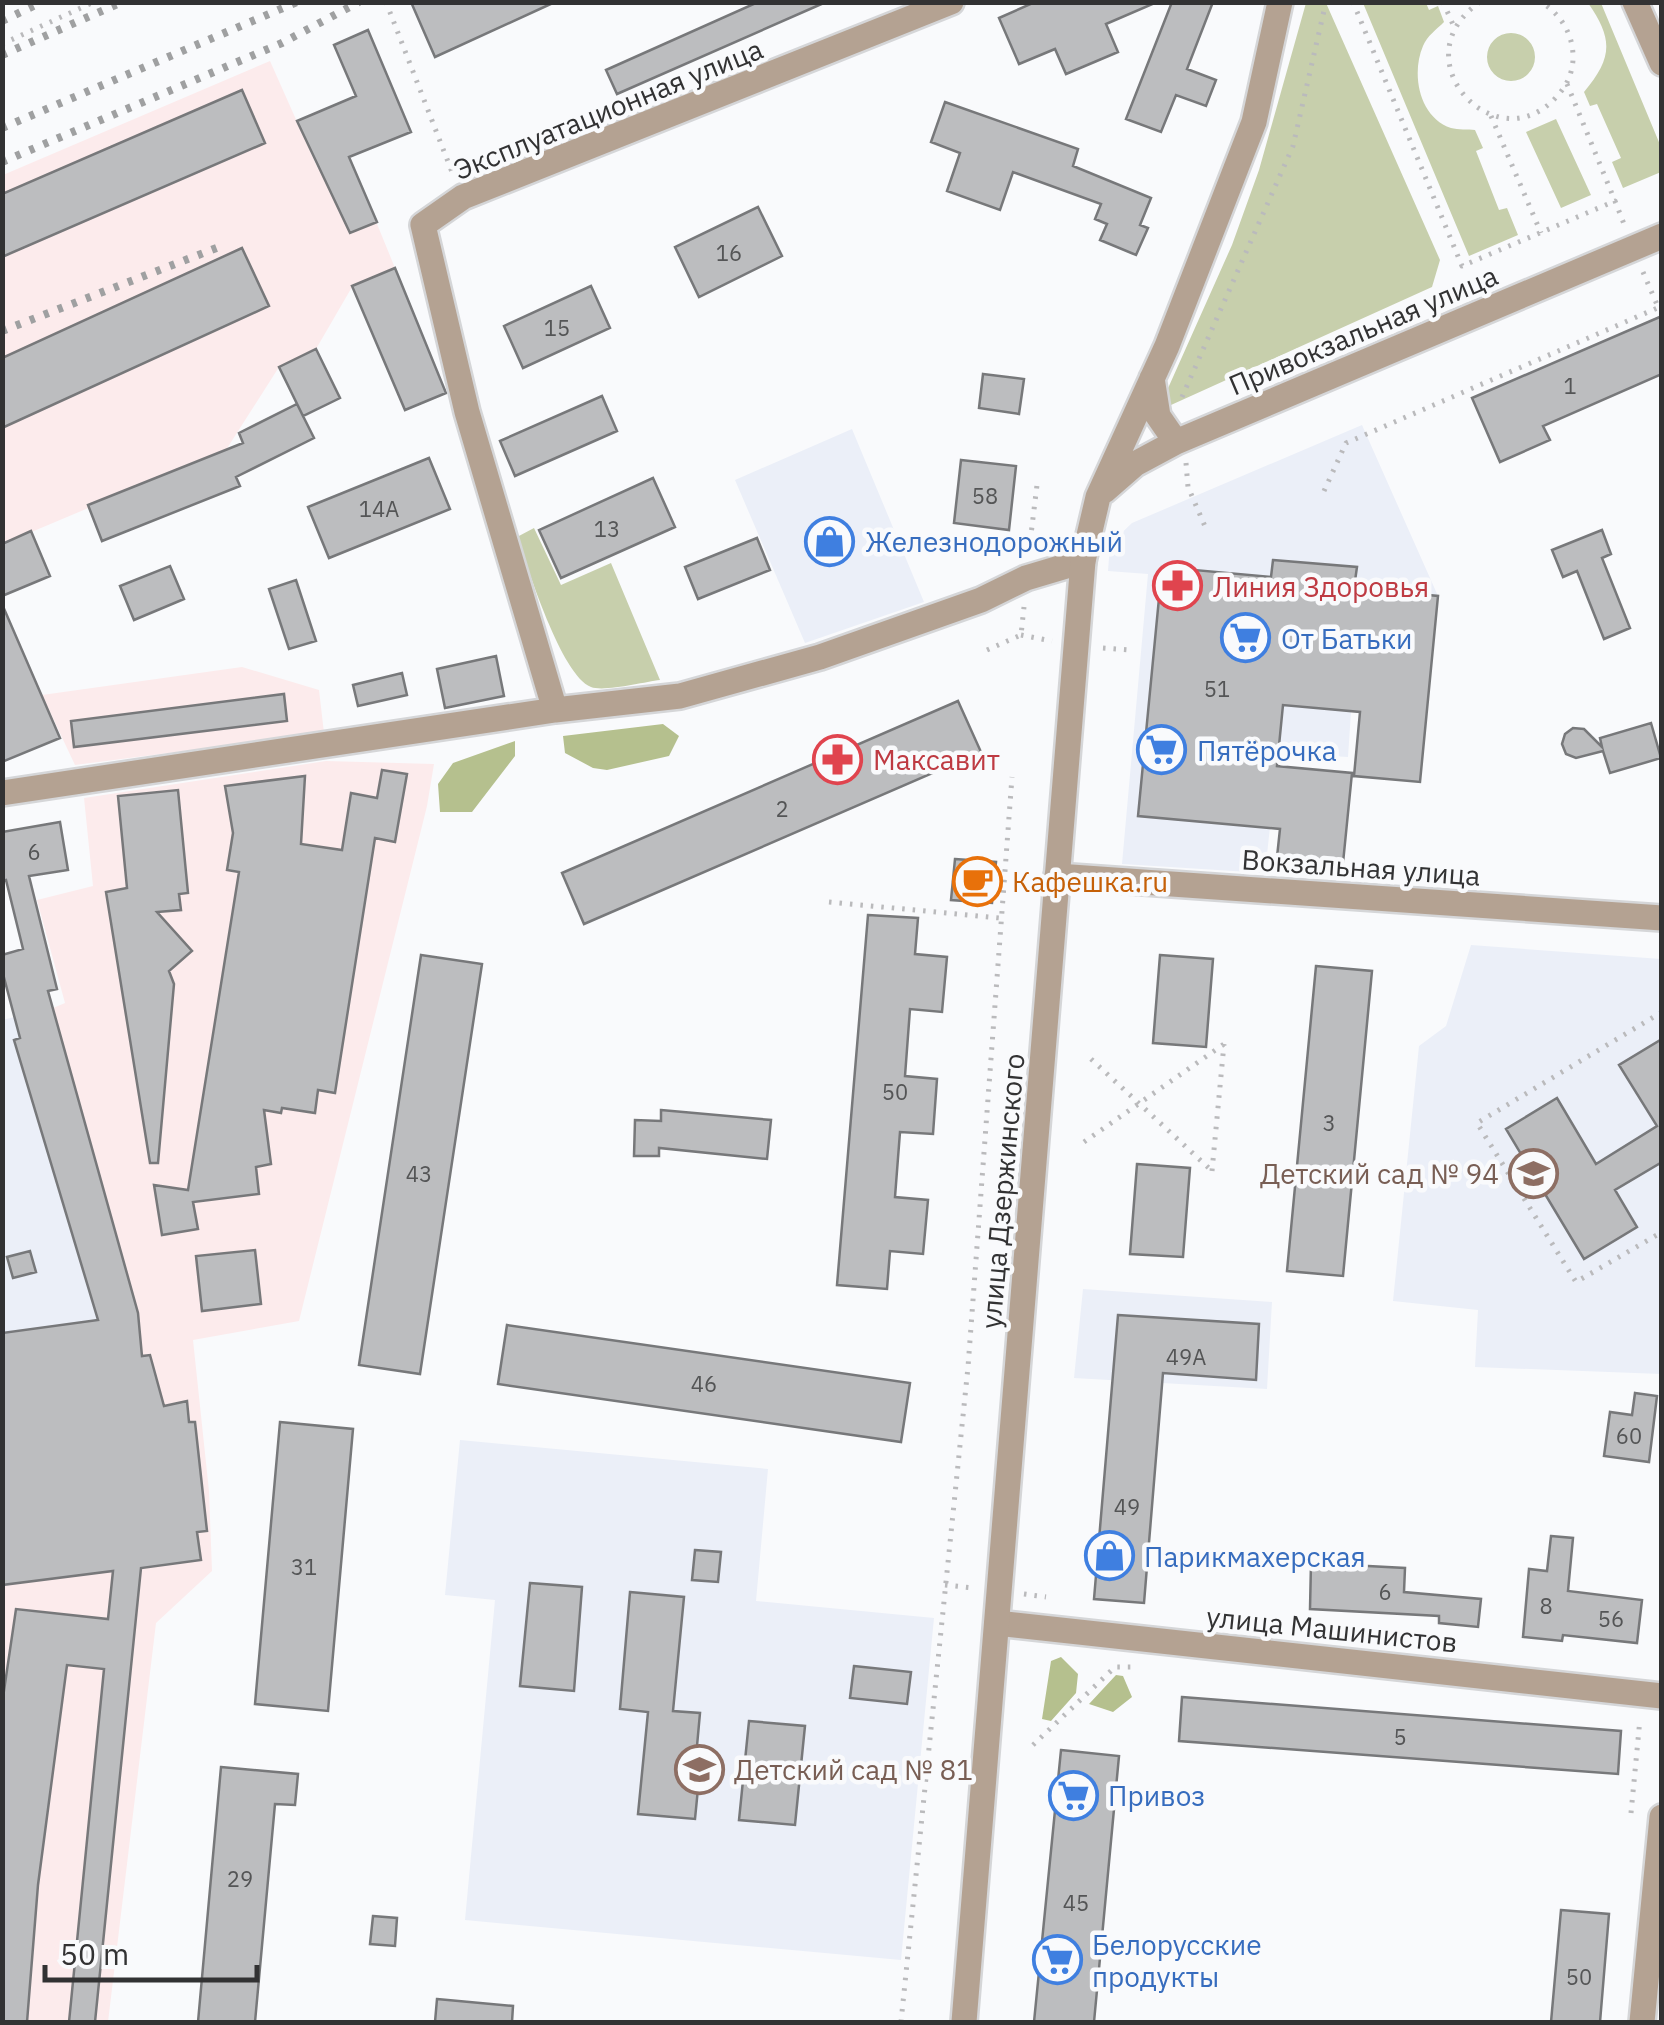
<svg xmlns="http://www.w3.org/2000/svg" width="1664" height="2025" font-family="'IBM Plex Sans',sans-serif">
	<rect width="100%" height="100%" fill="#f9fafc"/>
	<path fill="#ebeff8" d="M1362,425L1438,596L1428,692L1360,712H1351L1348,757L1278,753L1265,873L1122,864L1148,574L1108,571L1110,544L1132,523Z
		M852,429L924,602L805,643L735,480Z
		M1471,945L1661,959V1374L1475,1367L1478,1310L1393,1301L1419,1046L1446,1026Z
		M53,1008L138,1313L141,1345L3,1361L2,1020Z
		M1083,1289L1272,1302L1267,1389L1074,1378Z
		M460,1440L768,1469L756,1601L934,1618L901,1960L465,1920L495,1600L445,1595Z"/>
	<path fill="#fcebec" d="M270,61L318,169L323,168L356,196L364,192L395,268L352,287L316,349L279,367L226,450L3,544V175Z
		M242,667L319,690L324,733L75,765L42,695Z
		M326,761L434,764L427,806L299,1321L193,1340L209,1491L212,1571L156,1623L108,2022H3L2,1361L141,1344L138,1313L58,1028L53,1008L65,1003L37,900L93,886L84,798Z"/>
	<path fill="#c7cfac" d="M1306,3H1326L1440,260L1432,287L1171,405L1165,395L1232,245L1259,170Z
		M1363,3H1426L1429,10L1438,6L1444,22C1437,29 1427,36 1423,46C1411,74 1419,117 1451,128C1458,130 1468,129 1475,130L1483,148L1476,151L1499,210L1507,208L1518,235L1469,256Z
		M1588,3H1601L1661,147V172L1623,188L1612,162L1621,158L1597,104L1590,106L1584,92C1612,58 1614,40 1588,3Z
		M1487 57a24 24 0 1 1 48 0a24 24 0 1 1-48 0Z
		M1556,119L1591,195L1561,208L1526,132Z
		M534,528L561,585L611,563L660,680C644,682 604,692 591,687C561,675 528,568 517,537Z"/>
	<path fill="#b5c08e" d="M663,724L679,736L669,756L607,770L593,768L565,753L563,736Z
		M515,741V756L472,812H440L438,784L453,763Z
		M1061,1657L1078,1674L1076,1693L1051,1721L1042,1719L1051,1661Z
		M1116,1675L1123,1676L1132,1697L1113,1712L1089,1704Z"/>
	<path fill="#bcbdbf" stroke="#77787a" stroke-width="2.5" d="M411,2H555L435,57Z
		M758,2H826L617,94L606,70Z
		M1035,2H1155V3L1106,24L1118,52L1066,74L1055,49L1019,64L999,18Z
		M1172,2H1213L1187,69L1216,80L1206,106L1176,95L1161,132L1126,119Z
		M368,30L411,132L349,157L377,222L350,233L297,121L356,96L334,45Z
		M242,90L265,143L2,257V194Z
		M945,102L1078,149L1073,166L1151,198L1140,225L1148,228L1136,255L1100,240L1107,224L1095,219L1101,204L1013,172L1000,210L947,191L960,153L931,142Z
		M758,207L782,256L699,297L675,247Z
		M242,248L269,306L2,428V358Z
		M395,268L446,393L405,410L352,286Z
		M591,286L610,328L523,368L504,326Z
		M1662,316V374L1543,426L1550,440L1500,462L1472,398Z
		M316,349L340,398L303,416L279,367Z
		M983,374L1024,379L1019,414L979,408Z
		M602,396L617,431L515,476L500,441Z
		M297,404L314,438L236,477L240,486L102,541L88,505L243,443L239,433Z
		M429,458L450,509L329,558L308,507Z
		M961,460L1016,466L1009,530L954,523Z
		M653,478L675,527L561,578L539,530Z
		M1602,530L1611,554L1602,558L1630,628L1604,639L1577,571L1563,577L1552,550Z
		M31,531L50,576L2,596V544Z
		M757,538L770,570L698,599L685,567Z
		M1273,560L1357,567L1354,588L1438,596L1420,782L1354,776L1360,712L1283,705L1277,766L1352,773L1343,863L1277,857L1280,829L1138,816L1162,567L1271,577Z
		M170,566L184,599L134,620L120,586Z
		M296,580L316,641L289,649L269,589Z
		M2,604L60,738L2,762Z
		M496,656L504,696L445,708L437,669Z
		M402,673L407,695L358,706L353,685Z
		M284,694L287,721L74,747L71,721Z
		M958,701L981,752L584,924L562,873Z
		M1651,723L1661,758L1610,773L1603,751L1576,758L1566,754L1562,744L1565,734L1573,728L1584,729L1602,747L1600,738Z
		M382,770L407,774L395,842L375,838L335,1093L318,1090L315,1113L282,1108L281,1113L264,1110L271,1164L256,1167L259,1194L193,1202L198,1229L162,1235L154,1185L188,1190L239,872L227,870L233,833L225,786L305,776L301,844L342,850L351,793L377,798Z
		M178,790L188,893L179,894L181,910L157,912L192,951L169,971L174,984L158,1163H150L106,892L127,888L118,796Z
		M60,822L68,870L29,876L57,989L48,991L138,1313L142,1356L150,1355L164,1406L187,1401L189,1422H195L207,1531L197,1532L201,1560L141,1568L95,2022H69L104,1669L67,1665L38,1885L27,2022H2V1704L16,1609L108,1619L113,1571L2,1585V1333L98,1320L14,1040L20,1038L2,970V955L23,949L6,880L2,881V832Z
		M955,859L996,862L992,903L951,900Z
		M868,915L918,918L915,954L947,957L942,1012L910,1009L905,1076L937,1079L933,1134L900,1132L895,1197L928,1200L923,1254L890,1251L887,1289L837,1285Z
		M421,955L482,964L420,1374L359,1365Z
		M1160,955L1213,959L1206,1047L1153,1043Z
		M1316,966L1372,971L1343,1276L1287,1271Z
		M1662,1039V1162L1615,1190L1637,1227L1584,1259L1506,1129L1557,1098L1596,1164L1657,1126L1619,1065Z
		M661,1110L771,1120L767,1159L659,1148V1156H634L635,1120L661,1121Z
		M1137,1164L1190,1168L1183,1257L1130,1254Z
		M255,1250L261,1304L202,1311L196,1256Z
		M30,1251L36,1272L13,1278L7,1257Z
		M1118,1315L1259,1324L1256,1380L1163,1373L1144,1603L1094,1599Z
		M507,1325L910,1383L901,1442L498,1384Z
		M1635,1393L1657,1396L1649,1462L1604,1456L1610,1412L1632,1415Z
		M280,1422L353,1429L328,1711L255,1704Z
		M1551,1536L1573,1538L1568,1591L1642,1600L1637,1643L1563,1635L1562,1641L1523,1637L1529,1569L1547,1571Z
		M695,1550L721,1552L718,1582L692,1580Z
		M1311,1563L1405,1568L1404,1592L1481,1599L1478,1627L1439,1623V1616L1310,1609Z
		M530,1583L582,1587L574,1691L520,1686Z
		M630,1592L684,1597L673,1711L700,1713L696,1757L701,1758L695,1819L638,1814L648,1712L620,1709Z
		M854,1666L911,1672L907,1704L850,1698Z
		M1182,1697L1621,1731L1618,1774L1179,1741Z
		M749,1721L805,1726L795,1825L739,1820Z
		M1061,1750L1119,1756L1094,2022H1034Z
		M221,1767L298,1774L295,1805L275,1804L255,2022H198Z
		M1561,1910L1609,1914L1600,2022H1551Z
		M373,1916L397,1918L395,1946L370,1944Z
		M437,1999L513,2006L512,2022H435Z"/>
	<g fill="none" stroke-linecap="round" stroke-linejoin="round">
		<defs>
			<path id="minor" d="M555,710L467,412L423,225L463,197L951,2
				M2,793L555,710L680,696L820,657L981,600L1026,578L1083,561
				M1057,876L1662,918
				M997,1623L1662,1696
				M1642,2022L1662,1817"/>
			<path id="tertiary" d="M1635,2L1662,63
				M1152,378L1158,416L1176,442
				M1104,491L1135,464L1176,442L1662,236
				M964,2022L1083,561L1098,497L1167,346L1254,122L1280,2"/>
		</defs>
		<use href="#minor" stroke="#d5d6d8" stroke-width="30"/>
		<use href="#tertiary" stroke="#d5d6d8" stroke-width="30"/>
		<path stroke="#bababc" stroke-width="5" stroke-dasharray="2.5 8" stroke-linecap="butt" d="M386,2L452,172
			M1353,2L1462,266L1615,201L1624,224
			M1443,2L1455,29
			M1480,2C1397,59 1498,166 1558,95C1567,85 1572,74 1573,60C1574,36 1562,15 1541,2
			M2,44L94,2
			M1567,84L1615,201
			M1491,116L1541,233
			M1643,272L1658,307
			M1182,397L1293,146L1326,2
			M1186,463L1188,487L1207,531
			M1324,491L1346,443L1662,306
			M1029,551L1037,485
			M1021,635L1052,641
			M1103,648L1130,650
			M987,650L1021,635L1024,607
			M829,902L1000,918
			M1662,1012L1477,1123L1576,1282L1662,1232
			M1091,1059L1212,1171
			M1084,1142L1224,1044
			M1212,1171L1224,1044
			M945,1585L974,1588
			M1024,1594L1046,1597
			M1033,1745L1115,1667H1131
			M1631,1813L1640,1719
			M901,2022L968,1367L1012,777"/>
		<use href="#minor" stroke="#b4a292" stroke-width="25"/>
		<use href="#tertiary" stroke="#b4a292" stroke-width="25"/>
		<path stroke="#9fa0a1" stroke-width="8" stroke-dasharray="5 10" stroke-linecap="butt" d="M2,21L42,2
			M2,55L122,2
			M2,128L297,2
			M2,162L282,43L359,2
			M2,331L219,247"/>
	</g>
	<defs>
		<symbol id="shop-ring" viewBox="-11 -11 22 22"><circle r="9.5" fill="#f9fafc" stroke="#3f7fe0" stroke-width="1.5"/><path d="M-5-2.5h2.3a2.7 3.5 0 0 1 5.4 0H5L5.5 6h-11ZM-1.5-2.5h3a1.5 2.3 0 0 0-3 0Z" fill="#3f7fe0"/></symbol>
		<symbol id="pharmacy-ring" viewBox="-11 -11 22 22"><circle r="9.5" fill="#f9fafc" stroke="#e0444e" stroke-width="1.5"/><path d="M-2-6h4v4h4v4h-4v4h-4v-4h-4v-4h4Z" fill="#e0444e"/></symbol>
		<symbol id="supermarket-ring" viewBox="-11 -11 22 22"><circle r="9.5" fill="#f9fafc" stroke="#3f7fe0" stroke-width="1.5"/><path d="M-6-5.5h2.5l.6 2H6L4.5 2H-2.5L-4.4-4H-6ZM-1.5 3.2a1.3 1.3 0 1 0 .1 0ZM3 3.2a1.3 1.3 0 1 0 .1 0Z" fill="#3f7fe0"/></symbol>
		<symbol id="cafe-ring" viewBox="-11 -11 22 22"><circle r="9.5" fill="#f9fafc" stroke="#e8710a" stroke-width="1.5"/><path d="M-5.5-4.5H6V0H3Q3 3.5 0 3.5H-2.5Q-5.5 3.5-5.5 0ZM3-3.2v2h1.7v-2ZM-6 4.5H4V6H-6Z" fill="#e8710a"/></symbol>
		<symbol id="school-ring" viewBox="-11 -11 22 22"><circle r="9.5" fill="#f9fafc" stroke="#8d6e63" stroke-width="1.5"/><path d="M0-5L7-2L0 1L-7-2ZM-4 1L0 2.5L4 1V4Q0 6-4 4Z" fill="#8d6e63"/></symbol>
	</defs>
	<g fill-rule="evenodd">
		<use href="#shop-ring" x="802" y="514" width="55" height="55"/>
		<use href="#pharmacy-ring" x="1150" y="558" width="55" height="55"/>
		<use href="#supermarket-ring" x="1218" y="610" width="55" height="55"/>
		<use href="#supermarket-ring" x="1134" y="722" width="55" height="55"/>
		<use href="#pharmacy-ring" x="810" y="732" width="55" height="55"/>
		<use href="#cafe-ring" x="950" y="854" width="55" height="55"/>
		<use href="#school-ring" x="1506" y="1146" width="55" height="55"/>
		<use href="#shop-ring" x="1082" y="1528" width="55" height="55"/>
		<use href="#school-ring" x="672" y="1742" width="55" height="55"/>
		<use href="#supermarket-ring" x="1046" y="1768" width="55" height="55"/>
		<use href="#supermarket-ring" x="1030" y="1932" width="55" height="55"/>
	</g>
	<g text-anchor="middle" dominant-baseline="central" stroke-width="9" stroke-linejoin="round" paint-order="stroke">
		<g font-size="22" fill="#545556">
			<text x="729" y="252">16</text>
			<text x="557" y="327">15</text>
			<text x="1570" y="385">1</text>
			<text x="985" y="495">58</text>
			<text x="379" y="508">14А</text>
			<text x="607" y="528">13</text>
			<text x="1217" y="688">51</text>
			<text x="782" y="808">2</text>
			<text x="34" y="851">6</text>
			<text x="895" y="1091">50</text>
			<text x="1329" y="1122">3</text>
			<text x="419" y="1173">43</text>
			<text x="1186" y="1356">49А</text>
			<text x="704" y="1383">46</text>
			<text x="1629" y="1435">60</text>
			<text x="1127" y="1506">49</text>
			<text x="304" y="1566">31</text>
			<text x="1385" y="1591">6</text>
			<text x="1546" y="1605">8</text>
			<text x="1611" y="1618">56</text>
			<text x="1400" y="1736">5</text>
			<text x="240" y="1878">29</text>
			<text x="1076" y="1902">45</text>
			<text x="1579" y="1976">50</text>
		</g>
		<g font-size="28" fill="#323233" stroke="#f9fafc">
			<text transform="translate(608 109) rotate(-22)">Эксплуатационная улица</text>
			<text transform="translate(1363 330) rotate(-23)">Привокзальная улица</text>
			<text transform="translate(1361 867) rotate(4)">Вокзальная улица</text>
			<text transform="translate(1002 1191) rotate(-85)">улица Дзержинского</text>
			<text transform="translate(1332 1629) rotate(6)">улица Машинистов</text>
		</g>
		<g font-size="28" fill="#366cbe" stroke="#f9fafc" text-anchor="start">
			<text x="865" y="541">Железнодорожный</text>
			<text x="1281" y="638">От Батьки</text>
			<text x="1197" y="750">Пятёрочка</text>
			<text x="1144" y="1556">Парикмахерская</text>
			<text x="1108" y="1795">Привоз</text>
			<text x="1092" y="1944">Белорусские<tspan x="1092" dy="32">продукты</tspan></text>
		</g>
		<g font-size="28" fill="#be3a42" stroke="#f9fafc" text-anchor="start">
			<text x="1213" y="586">Линия Здоровья</text>
			<text x="873" y="759">Максавит</text>
		</g>
		<g font-size="28" fill="#c56008" stroke="#f9fafc" text-anchor="start">
			<text x="1012" y="881">Кафешка.ru</text>
		</g>
		<g font-size="28" fill="#785e54" stroke="#f9fafc" text-anchor="end">
			<text x="1499" y="1173">Детский сад № 94</text>
			<text x="734" y="1769" text-anchor="start">Детский сад № 81</text>
		</g>
	</g>
	<rect width="1664" height="2025" fill="none" stroke="#323233" stroke-width="10"/>
	<path d="M45 1965v15h212v-15" fill="none" stroke="#323233" stroke-width="5"/>
	<text x="60" y="1965" font-size="30" fill="#323233" stroke="#f9fafc" stroke-width="8" paint-order="stroke">50 m</text>
</svg>
